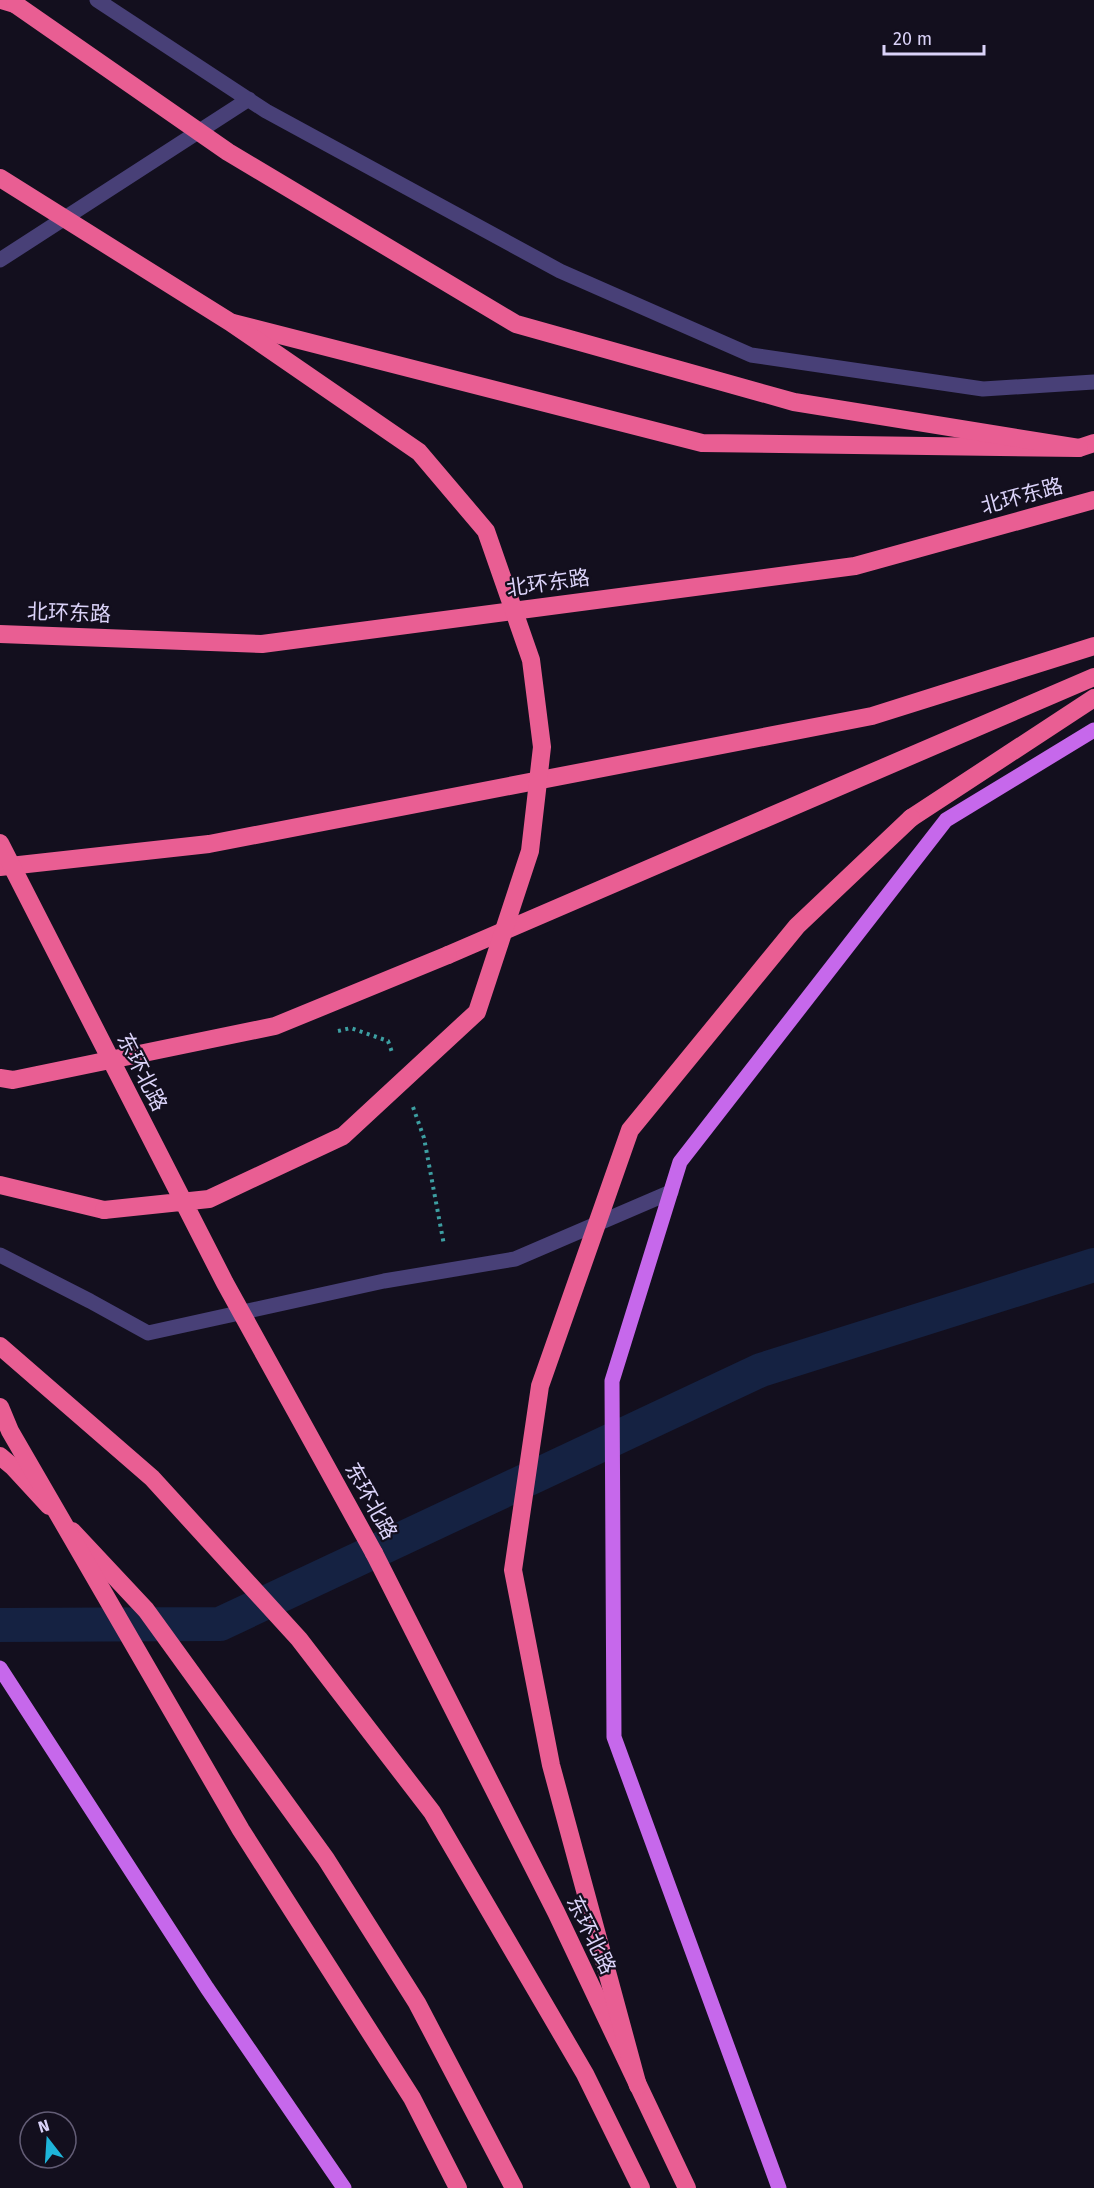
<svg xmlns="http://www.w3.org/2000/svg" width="1094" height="2188" font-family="'Fira Sans','Noto Sans SC',sans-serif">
	<rect width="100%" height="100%" fill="#130f1e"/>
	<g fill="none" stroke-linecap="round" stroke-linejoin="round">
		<path stroke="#152242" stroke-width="34" d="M0,1625L220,1624L761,1370L1094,1265"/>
		<path stroke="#3d9fa2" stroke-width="4" stroke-dasharray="3 4.5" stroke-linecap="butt" d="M338,1031L351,1028L388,1041L393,1055
			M413,1107L424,1138L444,1245"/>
		<path stroke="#484077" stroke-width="15" d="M97,0L266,111L560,271L751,355L983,389L1094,382
			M0,260L249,99
			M0,1255L90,1301L148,1333L384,1281L515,1259L671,1192"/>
		<path stroke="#c668eb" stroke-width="15" d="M0,1668L207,1988L344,2188
			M779,2188L614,1737L612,1381L680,1162L946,820L1094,730"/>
		<path stroke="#e95e93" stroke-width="18" d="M1,0L15,4
			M233,323L702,443L1079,448L1094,443
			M0,634L262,644L855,566L1094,500
			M911,818L1094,698
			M0,867L209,844L872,716L1094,646
			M448,955L1094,677
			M0,1185L104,1210
			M0,1346L152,1478L299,1639L432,1812L585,2074L641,2188
			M0,1456L13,1467L49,1506
			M72,1531L146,1610L326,1859L417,2003L514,2188
			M374,1553L556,1912L687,2188"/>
		<path stroke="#e95e93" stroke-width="18" d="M15,4L228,152L516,324L794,402L1079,448
			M0,178L230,322L419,452L486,531L531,660L542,747L530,851L477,1012L343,1136L209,1199L104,1210
			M0,843L225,1283L374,1553
			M0,1078L13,1080L275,1026L448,955
			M0,1407L10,1431L241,1830L412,2098L458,2188
			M638,2086L551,1765L513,1570L540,1386L630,1130L797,926L911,818"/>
	</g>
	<g text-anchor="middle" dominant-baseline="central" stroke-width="4.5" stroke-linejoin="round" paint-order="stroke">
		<g font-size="21" fill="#dbd3f9" stroke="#130f1e">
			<text transform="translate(1022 496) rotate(-15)">北环东路</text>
			<text transform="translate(548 583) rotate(-8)">北环东路</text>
			<text transform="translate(69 613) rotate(2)">北环东路</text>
			<text transform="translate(142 1072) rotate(63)">东环北路</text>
			<text transform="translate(371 1501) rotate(61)">东环北路</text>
			<text transform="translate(591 1935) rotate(64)">东环北路</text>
		</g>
	</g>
	<g transform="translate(48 2140) rotate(343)"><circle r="28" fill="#130f1e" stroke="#635d76" stroke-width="1.5"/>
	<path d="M0-4.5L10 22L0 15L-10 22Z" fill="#1eb5da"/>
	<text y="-9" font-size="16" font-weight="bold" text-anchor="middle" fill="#dbd3f9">N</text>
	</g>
	<path d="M884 45v9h100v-9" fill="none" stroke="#dbd3f9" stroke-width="3"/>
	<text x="893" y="45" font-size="18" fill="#dbd3f9" stroke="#130f1e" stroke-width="4.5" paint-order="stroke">20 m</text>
</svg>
